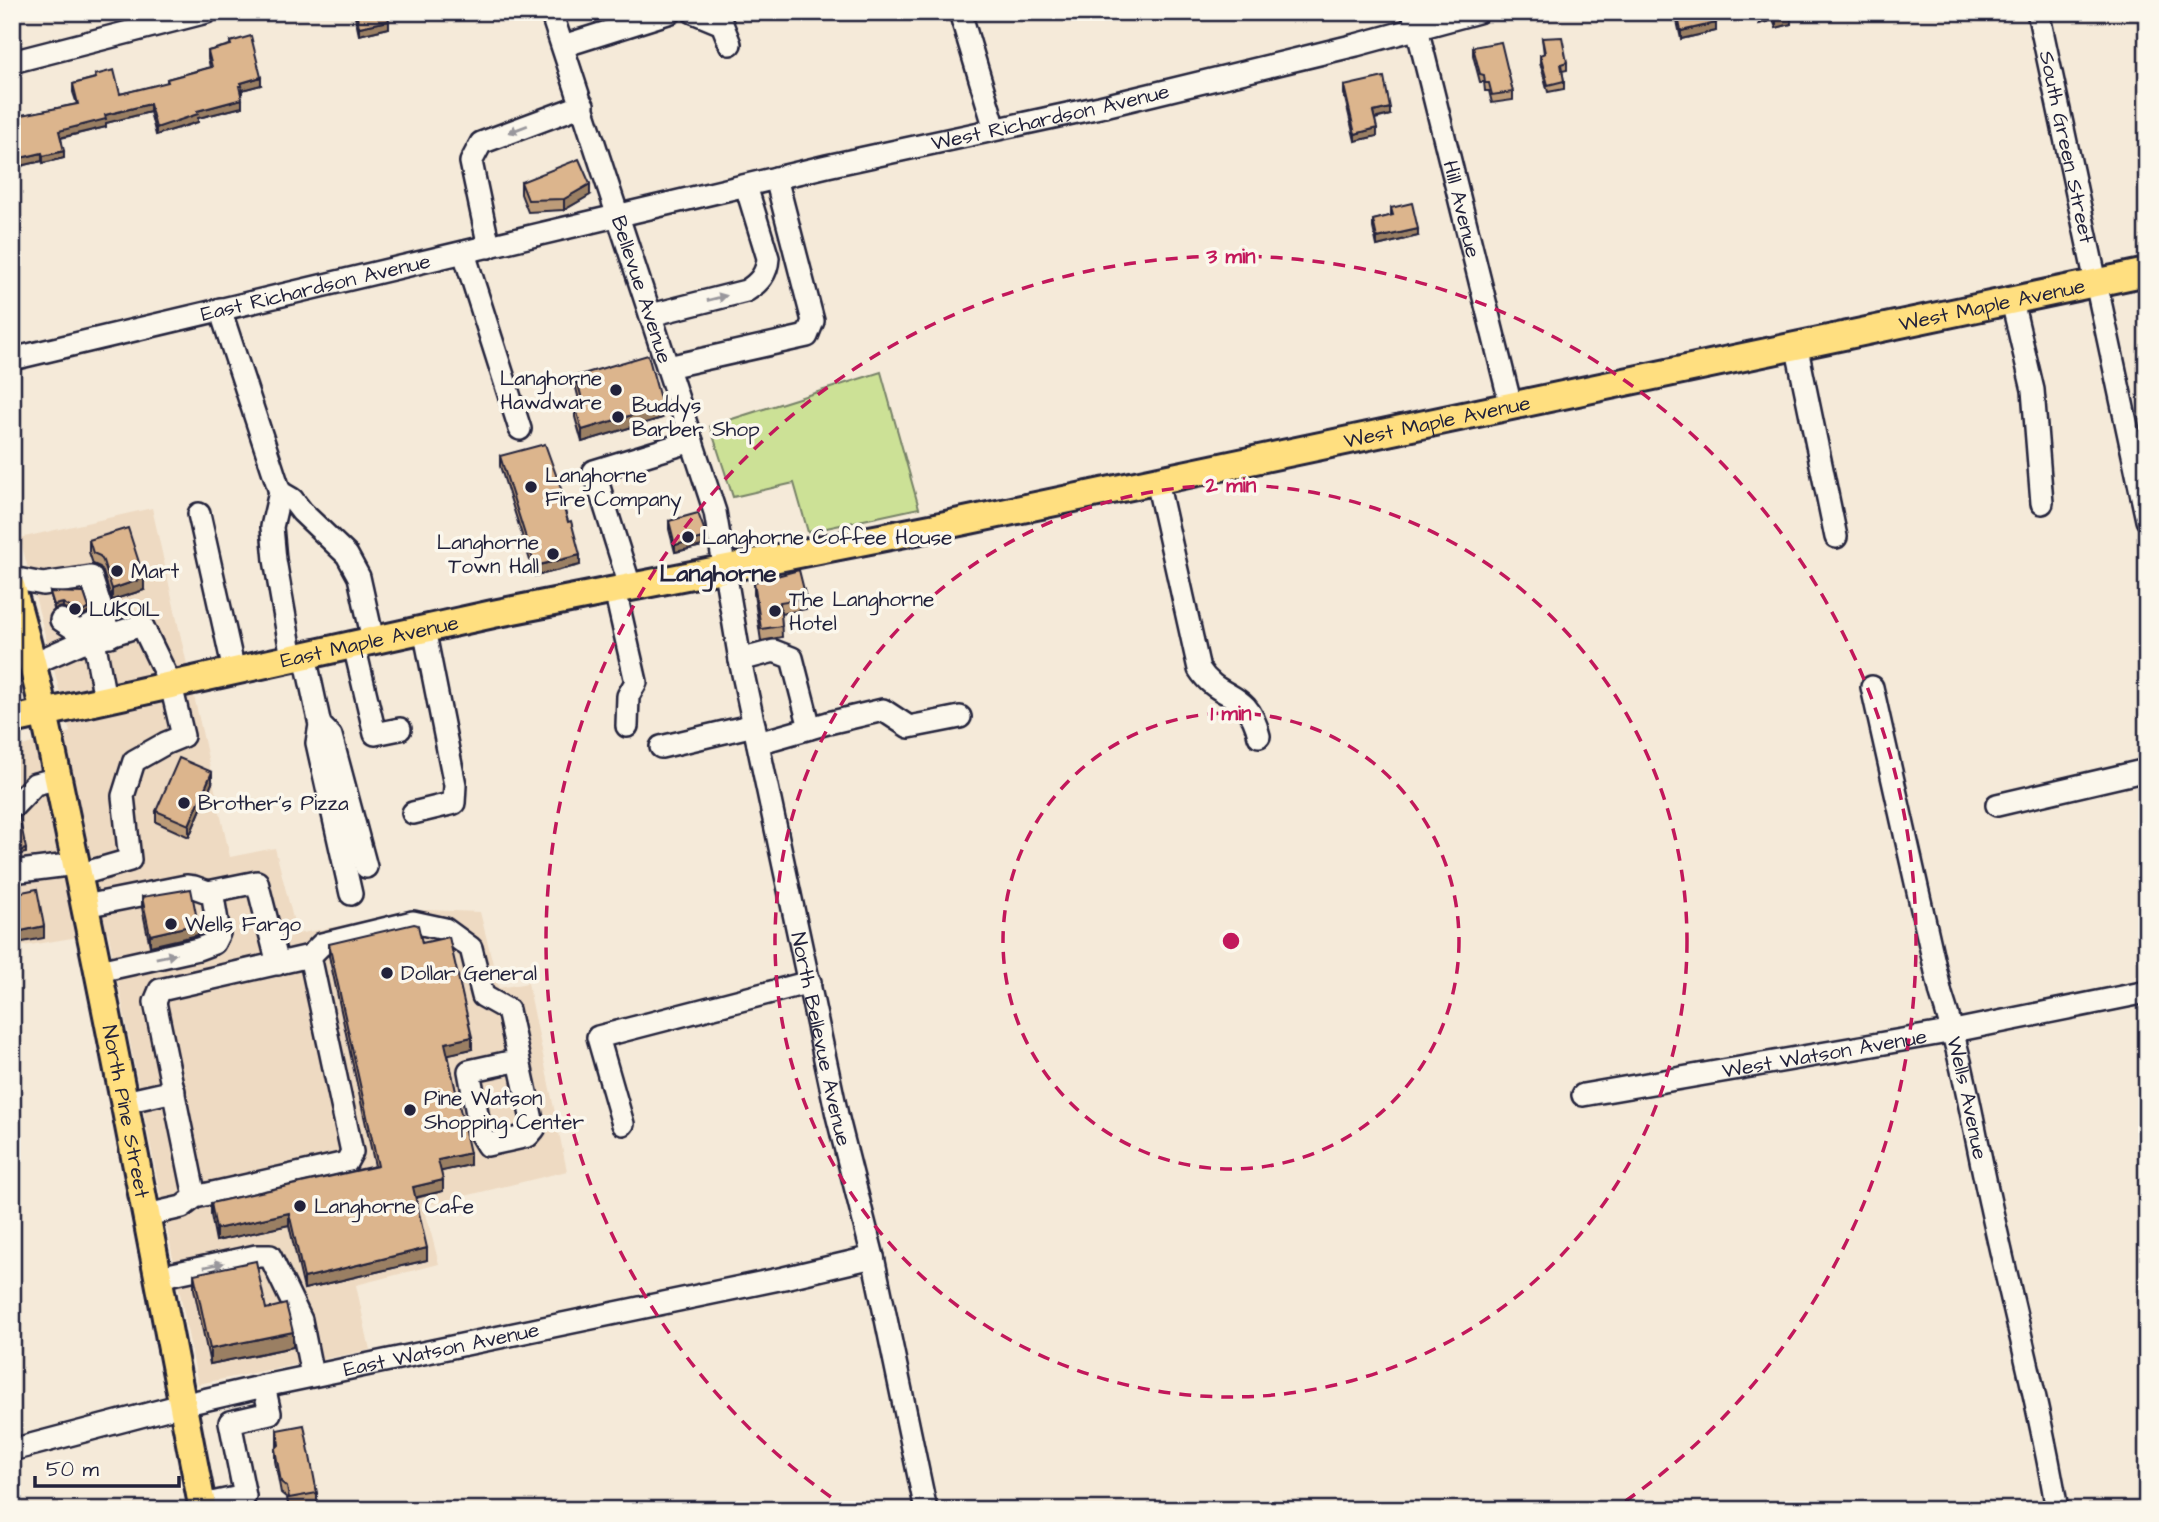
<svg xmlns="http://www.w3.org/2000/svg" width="2159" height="1522" font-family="'Architects Daughter',sans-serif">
	<rect width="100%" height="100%" fill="#f5ead9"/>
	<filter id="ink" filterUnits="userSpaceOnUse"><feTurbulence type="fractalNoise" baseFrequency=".0143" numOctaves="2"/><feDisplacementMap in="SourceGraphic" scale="14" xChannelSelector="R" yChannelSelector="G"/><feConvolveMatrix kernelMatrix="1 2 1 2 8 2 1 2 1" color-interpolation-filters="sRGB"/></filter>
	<g filter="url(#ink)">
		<path fill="#eedac2" d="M152,508L230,857L275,848L297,934L425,910L480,912L499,988L528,983L567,1171L424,1206L439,1264L356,1285L370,1350L198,1384L108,932L12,948V749L70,732L20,538Z"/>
		<path fill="#cce196" stroke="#778268" stroke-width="2" d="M881,372L919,508L808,532L794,483L733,497L710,426Z"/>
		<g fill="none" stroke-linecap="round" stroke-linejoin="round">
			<defs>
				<g id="minor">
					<path id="s1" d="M551,12L715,512L740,660L837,1115L873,1257L926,1510"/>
					<path d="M693,12L722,24L730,44"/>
					<path d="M960,12L995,129"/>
					<path id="s2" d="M1413,12L1511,406"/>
					<path id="s3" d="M2038,12L2147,520"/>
					<path d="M563,46L671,12"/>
					<path d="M12,62L207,12"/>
					<path d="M489,247L471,162L481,143L583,105"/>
					<path d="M464,253L520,429"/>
					<path d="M2012,301L2033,390L2042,503"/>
					<path d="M220,309L280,492L292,499L302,512L347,555L359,577L373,640"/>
					<path d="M651,315L746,291C759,283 767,274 768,258L746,186"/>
					<path d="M1796,344L1836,537"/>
					<path id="s4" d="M12,359L827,166L1100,107L1356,45L1478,12"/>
					<path d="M668,367L807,336L813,321L776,178"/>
					<path d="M1157,481L1199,669C1220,702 1248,688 1259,736"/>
					<path d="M280,492L272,527L275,560L292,658"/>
					<path d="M199,514L234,671"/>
					<path d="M12,578L43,584L91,577L110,636"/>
					<path d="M630,586L594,471L692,441"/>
					<path d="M615,590L636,682L628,696L627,726"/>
					<path d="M61,620L79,632L94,624"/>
					<path d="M354,645L375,734L400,729"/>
					<path d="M305,656L320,725L317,743L351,894"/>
					<path d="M740,660L774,651L792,658L810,728"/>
					<path d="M34,663L80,643L94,640"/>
					<path id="s5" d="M1872,687L1941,994C1964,1063 1975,1136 1991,1207C2013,1308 2040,1408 2057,1510"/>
					<path d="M320,725L331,736L366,867"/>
					<path d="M758,743L828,723L883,710L909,727L960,717"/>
					<path d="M661,747L754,725"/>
					<path d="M1997,805L2147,770"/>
					<path d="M12,808L35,784L59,778"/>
					<path d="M413,813L454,803L455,785L424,629"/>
					<path d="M12,872L76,864"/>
					<path d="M78,875L130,860L123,796L134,761L166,743L183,736L171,685L142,625L94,640L105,699"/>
					<path d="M208,892L257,882L278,964"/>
					<path d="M85,906L186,886L194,887L208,892L213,897L219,933L214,943L198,949L99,971"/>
					<path d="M310,956L322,944L413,922L445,929L471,948L483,996L508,1010L534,1129L528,1136L487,1145L481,1135L469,1071L519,1060"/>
					<path id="s6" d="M1583,1095L1954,1031L2147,992"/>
					<path d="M125,1102L174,1091"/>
					<path d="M623,1124L598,1037L810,982"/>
					<path d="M147,1215L182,1207L195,1197L346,1163L352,1152L310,956L160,990L155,1002L195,1197"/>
					<path d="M159,1277L256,1256H270L301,1320L312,1375"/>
					<path id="s7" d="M12,1450L182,1405L264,1386L784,1278L873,1257"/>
					<path d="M202,1505L245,1496L230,1422L270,1413L264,1386"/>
				</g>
				<g id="major">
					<path id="s8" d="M12,588C38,675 54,761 73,850C120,1069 160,1290 203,1510"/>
					<path id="s9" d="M12,720L493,614L941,526L2147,272"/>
				</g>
			</defs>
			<use href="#minor" stroke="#22223b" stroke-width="26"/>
			<use href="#major" stroke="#22223b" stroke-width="32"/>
			<use href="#minor" stroke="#fbf7ec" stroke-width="21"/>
			<use href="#major" stroke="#ffdf80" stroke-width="26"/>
		</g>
		<path fill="#bd9c79" stroke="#22223b" stroke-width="2" d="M354,12H393V16L388,17L389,28L359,35Z
			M1675,12H1713L1716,31L1681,39Z
			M1756,12H1790L1791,24L1776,28L1773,20L1759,24Z
			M1542,38L1567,62V70L1562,71L1564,81V89L1548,92L1540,62V55L1544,54Z
			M230,42L261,85L242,90V93H241L242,107L198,118V122L156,135L150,112L106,123V127L61,138L64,158L43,163L42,161L12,168V117L77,104L73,92V84L95,78V75L120,94L167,83V79L210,67L208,58V51L230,45Z
			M1473,47L1513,92V100L1492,103L1489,91H1485L1484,82H1480L1473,55Z
			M1344,86L1390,115L1375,119L1377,136L1355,141L1344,94Z
			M521,182L590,195L564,210L528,212L521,194Z
			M1391,208L1418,236L1377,246L1373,228V220L1391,216Z
			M576,376L662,418L582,442L575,417V405L580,404L576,388Z
			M500,456L564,507L580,565L535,576L500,466Z
			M669,521L707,545L675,552L669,529Z
			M89,540L144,590L112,600L103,572L100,567L93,564L89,552Z
			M754,582L806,598V609L781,614L782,637L761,641L754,594Z
			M50,592L89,612L80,617L63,607L54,609Z
			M212,783L189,837L156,822V811Z
			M142,897L198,935L150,946L142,908Z
			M422,943L472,1049L448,1054L470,1165L441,1171L443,1191L416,1198L427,1260L304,1289L289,1225L216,1241L211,1215V1203L375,1166L329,956V944Z
			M194,1274L266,1309L293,1347L210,1364L194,1289Z
			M277,1430L317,1493V1504L289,1510L287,1498L281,1493L275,1461V1449L277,1447Z"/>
		<path fill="#9a7f63" stroke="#22223b" stroke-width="2" d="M386,12H393V16L386,17Z
			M1773,13V20L1759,24V16Z
			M1791,16V24L1776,28V20Z
			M389,21V28L359,35V27Z
			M1716,23V31L1681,39V31Z
			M261,77V85L242,90L241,83Z
			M242,99V107L198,118V122L156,135V128L197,111Z
			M150,104V112L106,123V127L59,138V131L105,115Z
			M1390,108V115L1373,119V112Z
			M1377,128V136L1355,141V134Z
			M64,151V158L43,163V156Z
			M42,153V161L12,168V160Z
			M590,184V195L564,210V199Z
			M1418,229V236L1377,246V238Z
			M662,406V418L582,442V430Z
			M707,537V545L675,552V545Z
			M580,555V565L535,576V566Z
			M144,578V590L112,600V589Z
			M63,603V607L54,609V605Z
			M89,608V612L80,617V613Z
			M212,772V783L189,837V825Z
			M26,849V853L12,856V852Z
			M198,924V935L150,946V935Z
			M44,926V938L12,944V933Z
			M472,1037V1049L445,1055V1043Z
			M470,1153V1165L438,1172V1160Z
			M443,1180V1191L413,1198V1187Z
			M289,1213V1225L216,1241V1229Z
			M427,1248V1260L304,1289V1278Z
			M293,1332V1347L210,1364V1349Z"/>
		<path fill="#dcb58d" stroke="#22223b" stroke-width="2" d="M356,12H387L389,21L359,27Z
			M1677,12H1713L1716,23L1681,31Z
			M1758,12H1790L1791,16L1776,20L1773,13L1759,16Z
			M251,36L261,77L241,83L242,86H239L242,99L197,111L198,114L156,128L150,104L105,115L106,119L59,131L64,151L43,156L42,153L12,160V117L78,104L73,84L96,78L95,75L114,70L120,94L168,82L167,79L212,67L208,51L231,45L230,42Z
			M1562,37L1567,62L1561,64L1564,81L1548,85L1540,55L1545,53L1542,38Z
			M1501,42L1513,92L1492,95L1489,83H1485L1484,75L1480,74L1473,47Z
			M1384,77L1390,108L1373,112L1377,128L1355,134L1344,86Z
			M579,159L590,184L564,199L528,200L521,182Z
			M1412,203L1418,229L1377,238L1373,220L1393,215L1391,208Z
			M648,355L662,406L582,430L575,405L583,403L576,376Z
			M545,444L564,497L561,499L568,522L571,521L580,555L535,566L500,456Z
			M698,513L707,537L675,545L669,521Z
			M128,528L144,578L112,589L103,561L100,556L93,553L89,540Z
			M799,570L806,598L780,602L782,626L761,629L754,582Z
			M50,592L84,593L89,608L80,613L63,603L54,605Z
			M179,758L212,772L189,825L156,811Z
			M19,815L26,849L12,852V816Z
			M37,889L44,926L12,933V894Z
			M191,889L198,924L150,935L142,897Z
			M414,924L418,925L422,943L449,937L472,1037L445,1043L470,1153L438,1160L443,1180L413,1187L427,1248L304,1278L289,1213L216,1229L211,1203L378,1166L329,944Z
			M256,1261L266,1309L286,1304L293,1332L210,1349L194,1274Z
			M304,1425L317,1493L289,1498L287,1487L281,1482L275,1449L279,1445L277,1430Z"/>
		<defs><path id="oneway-solid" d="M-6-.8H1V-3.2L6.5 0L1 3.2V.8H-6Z" transform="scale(1.75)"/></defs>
		<g fill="#99979c">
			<use href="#oneway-solid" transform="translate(518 129) rotate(159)"/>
			<use href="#oneway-solid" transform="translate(717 298) rotate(-14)"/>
			<use href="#oneway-solid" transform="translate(166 956) rotate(-12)"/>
			<use href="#oneway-solid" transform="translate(214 1265) rotate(-12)"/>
		</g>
	</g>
	<g fill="none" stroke="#c2185b" stroke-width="3.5" stroke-dasharray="12 9">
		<circle cx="1231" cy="941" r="228"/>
		<circle cx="1231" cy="941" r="456"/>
		<path d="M848 1509A685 685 0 1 1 1614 1509"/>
	</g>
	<g fill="#22223b" stroke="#fbf7ec" stroke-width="2.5">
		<circle cx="616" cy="390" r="7"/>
		<circle cx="618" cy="417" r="7"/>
		<circle cx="531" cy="487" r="7"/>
		<circle cx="688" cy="537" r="7"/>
		<circle cx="553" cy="554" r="7"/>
		<circle cx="117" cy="571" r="7"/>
		<circle cx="75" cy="609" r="7"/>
		<circle cx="775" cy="611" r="7"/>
		<circle cx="184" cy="803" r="7"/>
		<circle cx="171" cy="924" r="7"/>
		<circle cx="387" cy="973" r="7"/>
		<circle cx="410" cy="1110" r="7"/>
		<circle cx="300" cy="1206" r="7"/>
	</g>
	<g text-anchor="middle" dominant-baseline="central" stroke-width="7" stroke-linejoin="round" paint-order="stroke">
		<g font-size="21" fill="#22223b" stroke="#fbf7ec">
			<text stroke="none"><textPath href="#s4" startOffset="1066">West Richardson Avenue</textPath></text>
			<text stroke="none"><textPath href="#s3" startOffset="138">South Green Street</textPath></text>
			<text stroke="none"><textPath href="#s2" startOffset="203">Hill Avenue</textPath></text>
			<text stroke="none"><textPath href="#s4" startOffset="312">East Richardson Avenue</textPath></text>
			<text stroke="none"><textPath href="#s1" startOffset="292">Bellevue Avenue</textPath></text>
			<text stroke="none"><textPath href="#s9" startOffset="2023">West Maple Avenue</textPath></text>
			<text stroke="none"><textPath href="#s9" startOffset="1456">West Maple Avenue</textPath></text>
			<text stroke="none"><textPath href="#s9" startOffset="366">East Maple Avenue</textPath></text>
			<text stroke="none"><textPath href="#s1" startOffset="1064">North Bellevue Avenue</textPath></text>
			<text stroke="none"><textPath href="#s6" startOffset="245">West Watson Avenue</textPath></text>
			<text stroke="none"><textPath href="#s5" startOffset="422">Wells Avenue</textPath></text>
			<text stroke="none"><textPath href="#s8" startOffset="536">North Pine Street</textPath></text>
			<text stroke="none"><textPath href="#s7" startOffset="441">East Watson Avenue</textPath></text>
		</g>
		<g font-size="21" fill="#22223b" stroke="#fbf7ec" text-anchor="start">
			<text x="602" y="378" text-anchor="end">Langhorne<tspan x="602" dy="24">Hawdware</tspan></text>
			<text x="632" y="405">Buddys<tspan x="632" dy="24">Barber Shop</tspan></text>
			<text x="545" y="475">Langhorne<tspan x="545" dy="24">Fire Company</tspan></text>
			<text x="702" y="537">Langhorne Coffee House</text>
			<text x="539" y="542" text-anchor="end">Langhorne<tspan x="539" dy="24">Town Hall</tspan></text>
			<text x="131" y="571">Mart</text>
			<text x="789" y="599">The Langhorne<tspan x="789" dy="24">Hotel</tspan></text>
			<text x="89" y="609">LUKOIL</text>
			<text x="198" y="803">Brother’s Pizza</text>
			<text x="185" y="924">Wells Fargo</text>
			<text x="401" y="973">Dollar General</text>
			<text x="424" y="1098">Pine Watson<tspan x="424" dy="24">Shopping Center</tspan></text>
			<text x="314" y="1206">Langhorne Cafe</text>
		</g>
		<g font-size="24" font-weight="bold" fill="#22223b" stroke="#fbf7ec">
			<text x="718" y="574">Langhorne</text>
		</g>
	</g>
	<circle cx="1231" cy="941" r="10" fill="#c2185b" stroke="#fbf7ec" stroke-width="3.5"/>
	<g font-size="21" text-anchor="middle" font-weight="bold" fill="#c2185b" stroke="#fbf7ec" stroke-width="7" stroke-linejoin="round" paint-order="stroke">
		<text x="1231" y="263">3 min</text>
		<text x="1231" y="492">2 min</text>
		<text x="1231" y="720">1 min</text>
	</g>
	<rect width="2159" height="1522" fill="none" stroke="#fbf7ec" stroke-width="42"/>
	<rect x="21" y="21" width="2117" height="1480" fill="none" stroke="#22223b" stroke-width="2.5" filter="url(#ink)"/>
	<path d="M35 1476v10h144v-10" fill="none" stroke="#22223b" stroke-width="3.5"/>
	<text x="46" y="1476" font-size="21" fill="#22223b" stroke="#fbf7ec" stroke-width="5" paint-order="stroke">50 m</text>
</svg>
